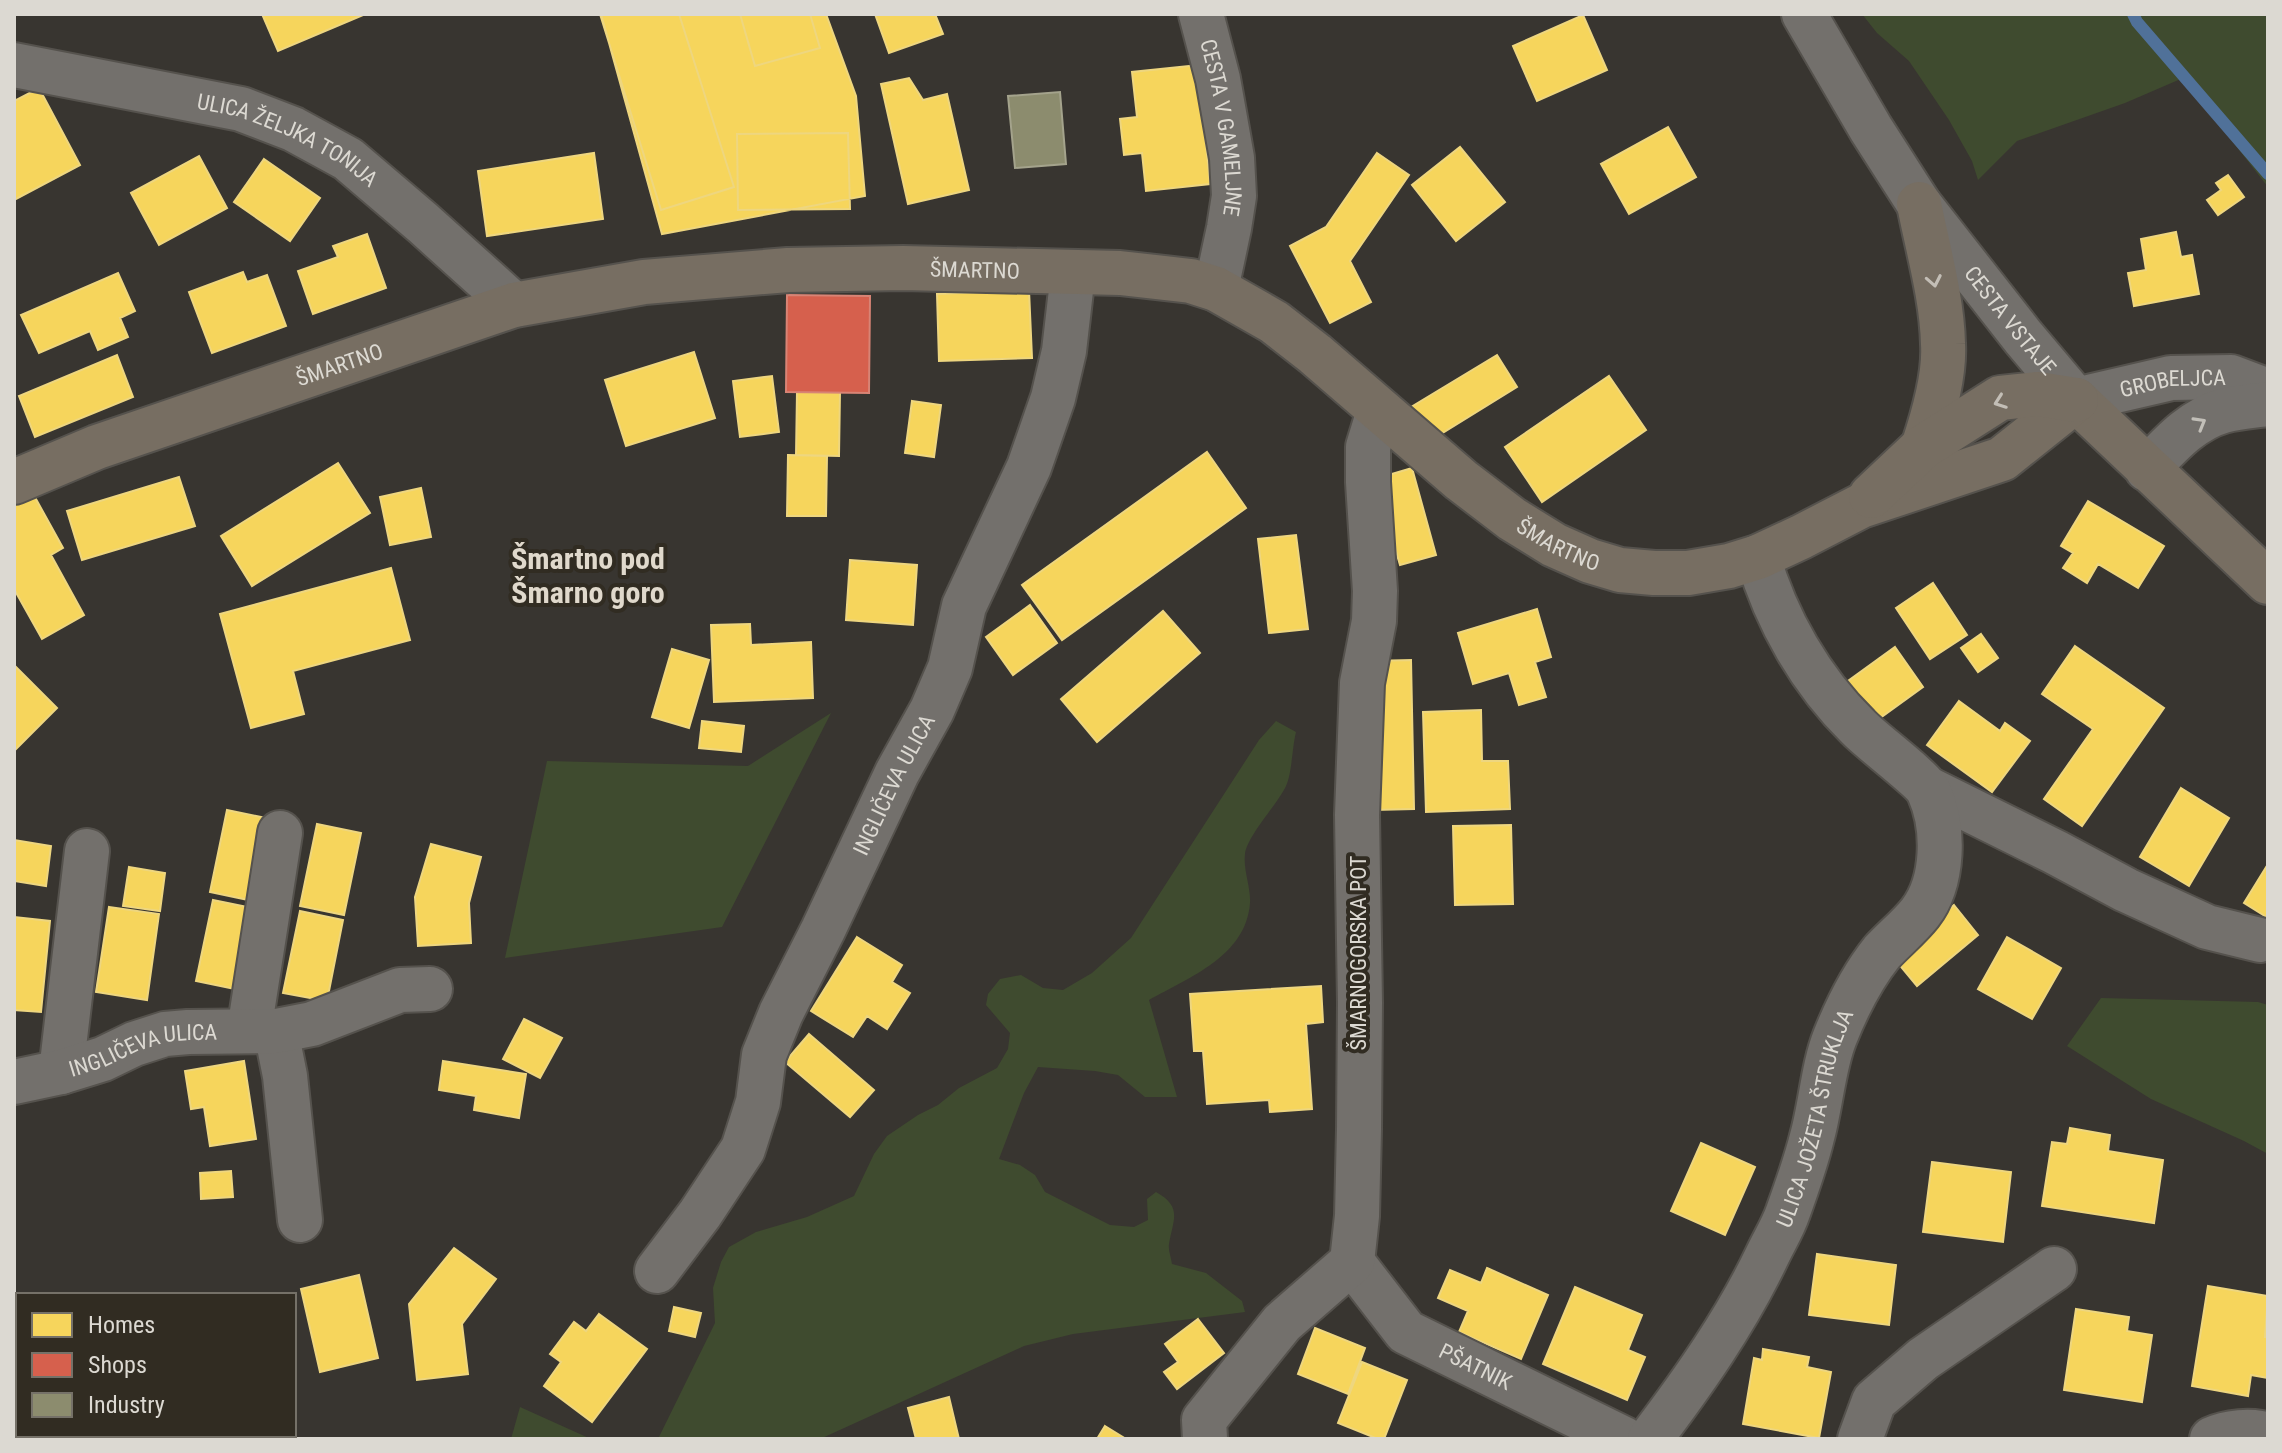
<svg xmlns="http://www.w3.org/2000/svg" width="2282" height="1453" font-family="'Roboto Condensed',sans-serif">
	<rect width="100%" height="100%" fill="#383530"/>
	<path fill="#3f4b2f" d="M1862,14H2268V187L2183,78L2125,103L2017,141L1978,180L1972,161L1949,120L1909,61L1877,33Z
		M831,713L722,927L505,958L547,761L748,766Z
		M1276,721L1296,732C1292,748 1292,773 1286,786C1277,805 1247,836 1245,854C1243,870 1251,887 1250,903C1246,956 1190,977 1149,1000L1177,1097H1145L1118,1075L1095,1071L1038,1067L1024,1093L999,1159L1020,1165L1035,1175L1045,1192L1110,1225L1134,1227L1148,1220L1147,1199L1156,1192C1183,1207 1173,1220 1169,1244C1168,1250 1171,1257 1172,1264L1206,1273L1242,1301L1245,1312L1073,1334L1024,1346L820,1439H658L715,1323L713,1288L721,1262L729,1247L756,1232L807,1217L854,1196L874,1154L887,1136L918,1115L938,1105L959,1088L997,1068L1008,1049L1010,1033L986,1005L988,994L1000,979L1021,975L1043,988L1063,990L1092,973L1131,938L1259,740Z
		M2101,998L2258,1002L2268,1005V1154L2244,1141L2151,1099L2067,1046Z
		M18,1327V1435H180V1439H14V1328Z
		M520,1407L591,1439H511Z"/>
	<path fill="#f6d55c" stroke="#eed67f" stroke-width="2" d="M262,14H363V15L278,51Z
		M600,14H679L734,187L661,210Z
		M601,14H826L856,96L865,196L662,234Z
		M740,14H810L820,48L755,66Z
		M875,14H935L943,34L889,53Z
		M1583,15L1607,70L1537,101L1513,46Z
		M1198,65L1210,184L1146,191L1142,153L1124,155L1120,119L1137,117L1132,72Z
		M909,78L923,100L947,94L969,190L908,204L881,84Z
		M39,88L80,165L14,200V101Z
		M1668,127L1696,177L1629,214L1601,164Z
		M848,133L850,209L738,210L737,134Z
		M1460,147L1505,202L1456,241L1412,185Z
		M594,153L603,219L487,236L478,171Z
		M1377,153L1409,175L1350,261L1371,302L1330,323L1290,246L1326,227Z
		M199,156L227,208L159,245L131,193Z
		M264,159L320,198L290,241L234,202Z
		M2228,175L2244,197L2218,215L2207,200L2221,190L2216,183Z
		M2176,232L2181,257L2192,255L2199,294L2134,306L2128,273L2146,270L2141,239Z
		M367,234L386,288L313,314L298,271L338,257L333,246Z
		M243,272L247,282L267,275L286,326L212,353L189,292Z
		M118,273L135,311L120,318L128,337L98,350L90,331L39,353L21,315Z
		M1029,290L1032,358L939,361L937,294Z
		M694,352L715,418L626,446L605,380Z
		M117,355L133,397L35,437L19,396Z
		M1497,355L1517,387L1431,440L1411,407Z
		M772,376L779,432L740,437L733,381Z
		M1609,376L1646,430L1542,502L1505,447Z
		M797,392H840L839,456L796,455Z
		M912,401L941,405L934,457L905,453Z
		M1207,452L1246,508L1062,640L1022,585Z
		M788,455L827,456L826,516H787Z
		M338,463L370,513L252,586L221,536Z
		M1412,468L1436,555L1400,565L1375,479Z
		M179,477L195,526L82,560L67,511Z
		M421,488L431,537L390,545L380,497Z
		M31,490L63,548L51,555L84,615L42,639L14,589V500Z
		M2088,501L2164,546L2138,588L2098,564L2087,583L2063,568L2073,553L2061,546Z
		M1296,535L1308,629L1269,633L1258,539Z
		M850,560L917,565L913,625L846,620Z
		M391,568L410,640L293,671L304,714L251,728L220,614Z
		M1933,583L1967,635L1930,659L1896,608Z
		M1030,605L1057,643L1013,675L986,637Z
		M1537,609L1551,657L1535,662L1546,697L1519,705L1509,673L1473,684L1458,633Z
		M1163,611L1200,653L1097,742L1061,699Z
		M750,624L751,645L811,642L813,698L714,702L711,625Z
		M1981,634L1998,658L1978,672L1961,648Z
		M2075,646L2164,708L2082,826L2044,799L2093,729L2042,694Z
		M1895,647L1923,687L1869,726L1841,686Z
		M672,649L709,660L689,728L652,717Z
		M1411,660L1414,809L1374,810L1371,661Z
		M14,665L57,708L14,751Z
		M1959,701L2000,731L2005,723L2030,741L1992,792L1927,745Z
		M1481,710L1482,761H1508L1510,809L1426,812L1423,712Z
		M702,721L744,726L741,752L699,748Z
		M2181,788L2229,818L2189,886L2140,857Z
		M227,810L271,819L253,901L210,892Z
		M317,824L361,833L344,915L300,906Z
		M1511,825L1513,904L1455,905L1453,826Z
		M14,840L51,846L46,886L14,881Z
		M431,844L481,857L469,903L471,943L418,946L415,897Z
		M2268,864V918L2244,903Z
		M129,867L165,873L160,911L123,906Z
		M213,900L257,909L240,990L196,981Z
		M1954,905L1978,935L1917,986L1892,956Z
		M109,907L159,914L147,1000L96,992Z
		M300,911L343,920L327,1001L283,993Z
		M14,917L50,921L41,1012L14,1010Z
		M857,937L902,965L892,982L910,993L887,1029L867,1016L853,1037L811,1011Z
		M2007,937L2061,968L2032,1019L1978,989Z
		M1321,986L1323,1022L1306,1024L1312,1109L1270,1112L1269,1100L1207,1104L1203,1051H1194L1190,994Z
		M524,1019L562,1038L540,1078L503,1059Z
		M809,1034L874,1090L850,1117L785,1062Z
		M244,1061L256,1139L210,1146L204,1107L191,1109L185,1071Z
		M443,1061L526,1074L519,1118L474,1110L476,1096L439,1090Z
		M2070,1128L2110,1135L2108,1151L2163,1160L2154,1223L2042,1206L2052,1142L2067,1144Z
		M1701,1143L1755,1167L1725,1235L1671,1211Z
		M1932,1162L2011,1172L2003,1242L1923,1232Z
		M231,1171L233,1197L201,1199L200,1173Z
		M454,1248L496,1279L462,1324L468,1374L417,1380L409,1304Z
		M1817,1254L1896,1265L1889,1325L1809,1315Z
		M1487,1268L1548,1295L1521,1359L1459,1332L1468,1311L1438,1298L1450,1270L1481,1283Z
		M359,1275L378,1358L320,1372L301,1289Z
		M2208,1286L2268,1296L2265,1337H2268V1378L2251,1375L2248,1396L2192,1386Z
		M1575,1287L1642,1315L1628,1350L1645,1357L1627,1400L1543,1364Z
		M674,1307L701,1313L695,1337L669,1331Z
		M2076,1309L2129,1317L2127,1331L2152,1335L2142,1402L2064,1390Z
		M599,1314L647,1349L592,1422L544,1386L561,1362L550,1354L574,1322L586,1331Z
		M1198,1319L1224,1353L1177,1389L1164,1372L1178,1362L1165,1344Z
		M1315,1328L1365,1348L1348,1394L1298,1374Z
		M1763,1349L1809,1357L1807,1367L1831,1372L1819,1438L1743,1424L1754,1358L1762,1360Z
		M1362,1362L1407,1380L1384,1439H1378L1338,1423Z
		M949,1397L959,1439H916L908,1408Z
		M1105,1426L1126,1439H1097Z"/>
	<path fill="#d6604d" stroke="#d88475" stroke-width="2" d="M787,295L870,296L869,393L786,392Z"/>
	<path fill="#8c8c6e" stroke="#a4a38c" stroke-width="2" d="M1060,92L1066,164L1015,168L1008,96Z"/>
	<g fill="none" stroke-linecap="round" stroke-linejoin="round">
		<path stroke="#507199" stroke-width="12" d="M2133,14L2137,22L2268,174"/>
		<defs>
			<g id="minor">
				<path id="s1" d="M1201,14L1218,79L1232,158L1234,196L1229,228L1216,289"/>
				<path id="s2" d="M1804,14L1871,129L1919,204L2023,337L2076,400L2171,378L2231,377L2268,391"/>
				<path id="s3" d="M14,65L241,109L293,129L348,159L423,223L514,305"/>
				<path d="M2147,469C2169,446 2191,420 2223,411C2237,407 2253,406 2268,404"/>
				<path d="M1928,789L2055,852L2126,890L2207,927L2260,940"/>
				<path d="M249,1031L280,833"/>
				<path d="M276,1031L285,1076L300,1220"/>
				<path d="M61,1072L87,851"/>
				<path id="s4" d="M14,1082L61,1072L103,1059L134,1044L165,1034L188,1032L276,1031L312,1024L400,990L430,989"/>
				<path id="s5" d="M1352,1262L1406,1332L1624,1439"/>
				<path id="s6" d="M657,1271L700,1214L743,1149L758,1102L764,1055L781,1013L823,930L897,773L932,710L950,668L964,606L1029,467L1053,398L1064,351L1073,273"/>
				<path d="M1205,1439L1204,1420L1282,1323L1352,1262L1357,1216L1359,1129L1360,1003L1357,815L1362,683L1374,621L1375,591L1368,482V447L1379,411"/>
				<path id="s7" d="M1650,1439C1694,1381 1736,1321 1767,1256C1774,1241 1783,1227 1788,1212C1797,1187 1806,1162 1812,1137C1821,1105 1823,1067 1835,1037C1847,1007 1862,977 1882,952C1894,939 1909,927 1920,913C1944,882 1945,828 1929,792C1923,779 1871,741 1858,727C1811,681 1776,620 1758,557"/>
				<path d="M1860,1439L1874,1401L1923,1359L2054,1269"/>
				<path d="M2212,1439C2227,1432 2252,1429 2268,1435"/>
			</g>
			<g id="major">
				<path d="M1919,204C1928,250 1942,298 1943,344C1945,376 1933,417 1923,447"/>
				<path d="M2076,400L2268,582"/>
				<path id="s8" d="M14,482L97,447L514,305L644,282L788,270L903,268L1120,273L1191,281L1216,289L1274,322L1315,354L1461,480L1512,519L1554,545L1590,561L1620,570L1654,573H1688L1729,566L1758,557L1801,537L1861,506L2002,459L2076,400"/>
				<path d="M1871,496L1923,447L2000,398L2038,394L2076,400"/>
			</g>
		</defs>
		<use href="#minor" stroke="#55524d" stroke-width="48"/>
		<use href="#major" stroke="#55524d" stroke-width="48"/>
		<use href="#minor" stroke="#73706c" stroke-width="44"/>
		<use href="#major" stroke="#776e62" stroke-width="44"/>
	</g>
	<defs><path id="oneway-chevron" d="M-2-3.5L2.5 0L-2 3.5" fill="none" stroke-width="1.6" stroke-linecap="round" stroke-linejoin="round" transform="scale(2)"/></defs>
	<g stroke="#c3beb6">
		<use href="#oneway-chevron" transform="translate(1934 281) rotate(79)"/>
		<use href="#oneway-chevron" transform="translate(2000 402) rotate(160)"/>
	</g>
	<use stroke="#c2bfb8" href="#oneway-chevron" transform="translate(2200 423) rotate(-30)"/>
	<g text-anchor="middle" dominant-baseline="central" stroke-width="8" stroke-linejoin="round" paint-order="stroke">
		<g font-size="22" fill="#dcd9d2" stroke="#312c22">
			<text stroke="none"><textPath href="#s1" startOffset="116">CESTA V GAMELJNE</textPath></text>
			<text stroke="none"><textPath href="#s3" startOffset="286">ULICA ŽELJKA TONIJA</textPath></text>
			<text stroke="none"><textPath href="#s8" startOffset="994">ŠMARTNO</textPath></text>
			<text stroke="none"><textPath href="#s2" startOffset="370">CESTA VSTAJE</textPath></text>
			<text stroke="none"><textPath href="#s8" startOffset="346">ŠMARTNO</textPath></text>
			<text stroke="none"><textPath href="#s2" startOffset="572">GROBELJCA</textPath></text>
			<text stroke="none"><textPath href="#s8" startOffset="1666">ŠMARTNO</textPath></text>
			<text stroke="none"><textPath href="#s6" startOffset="546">INGLIČEVA ULICA</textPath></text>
			<text transform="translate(1358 953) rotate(-90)">ŠMARNOGORSKA POT</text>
			<text stroke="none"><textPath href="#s4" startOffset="134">INGLIČEVA ULICA</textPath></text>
			<text stroke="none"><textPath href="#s7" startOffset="364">ULICA JOŽETA ŠTRUKLJA</textPath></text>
			<text stroke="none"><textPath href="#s5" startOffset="166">PŠATNIK</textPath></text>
		</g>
		<g font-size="30" font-weight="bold" fill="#e0d9cc" stroke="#312c22">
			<text x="588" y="558">Šmartno pod<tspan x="588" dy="34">Šmarno goro</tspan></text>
		</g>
	</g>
	<rect width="2282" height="1453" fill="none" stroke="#dcd9d2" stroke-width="32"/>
	<rect x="16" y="1293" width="280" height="144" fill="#312c22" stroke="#757168" stroke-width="2"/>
	<rect x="32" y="1313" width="40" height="24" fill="#f6d55c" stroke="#757168" stroke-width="2"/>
	<text x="88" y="1333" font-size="24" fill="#dcd9d2">Homes</text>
	<rect x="32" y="1353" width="40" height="24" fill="#d6604d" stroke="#757168" stroke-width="2"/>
	<text x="88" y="1373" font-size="24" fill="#dcd9d2">Shops</text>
	<rect x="32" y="1393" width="40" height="24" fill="#8c8c6e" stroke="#757168" stroke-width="2"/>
	<text x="88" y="1413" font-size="24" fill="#dcd9d2">Industry</text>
</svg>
